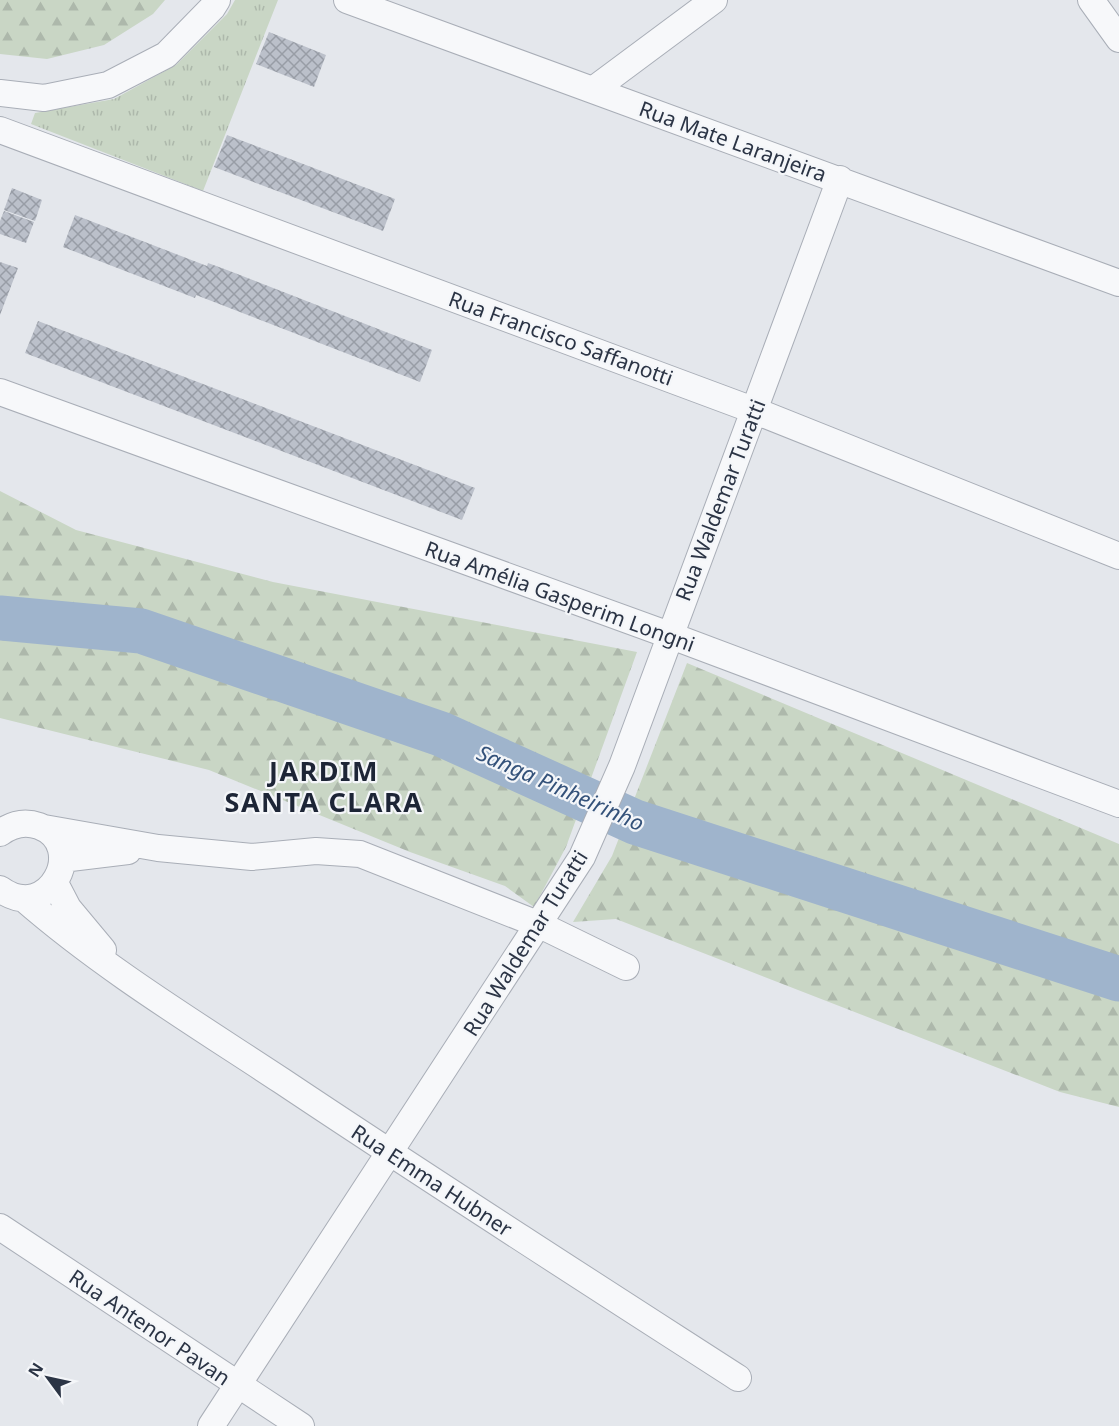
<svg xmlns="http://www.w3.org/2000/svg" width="1119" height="1426" font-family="'Noto Sans',sans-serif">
	<defs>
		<pattern id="grass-tufts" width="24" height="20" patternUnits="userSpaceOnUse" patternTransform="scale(1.5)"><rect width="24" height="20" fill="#c9d6c5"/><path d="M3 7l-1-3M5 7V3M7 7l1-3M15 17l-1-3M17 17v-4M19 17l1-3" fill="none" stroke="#adb8ab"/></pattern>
		<pattern id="forest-firs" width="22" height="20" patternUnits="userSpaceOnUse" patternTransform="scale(1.5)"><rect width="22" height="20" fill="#c9d6c5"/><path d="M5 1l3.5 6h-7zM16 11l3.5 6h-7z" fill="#adb8ab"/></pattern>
		<pattern id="building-cross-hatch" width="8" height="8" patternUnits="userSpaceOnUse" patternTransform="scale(1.5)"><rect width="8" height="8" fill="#bbc0ca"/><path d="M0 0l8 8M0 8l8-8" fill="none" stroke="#989da6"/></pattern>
	</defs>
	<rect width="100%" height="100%" fill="#e4e7ec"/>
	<path fill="url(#grass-tufts)" d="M235,0H278L203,191L31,124L35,113L114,99L176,65L227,14Z"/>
	<path fill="url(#forest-firs)" d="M0,0H165L153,14L104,45L47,59L0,54Z
		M0,491L76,530L273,582L637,652L566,847L534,907L505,886L410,852L209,770L0,718Z
		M687,663L1119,844V1107L1060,1092L616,919L573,922L612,856Z"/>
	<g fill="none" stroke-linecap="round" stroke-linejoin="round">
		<path stroke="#9fb4cc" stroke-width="45" d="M0,618L141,631L441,734L635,822L1119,979"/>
	</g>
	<path fill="url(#building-cross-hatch)" d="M269,32L326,55L314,87L256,64Z
		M227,135L395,199L383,231L214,167Z
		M12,188L42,200L35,221L4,210Z
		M4,211L34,222L26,243L0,234V221Z
		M75,215L207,266L208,263L227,270L432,350L420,382L196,295L195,298L63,247Z
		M0,262L18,268L0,315Z
		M38,321L475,488L462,520L25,353Z"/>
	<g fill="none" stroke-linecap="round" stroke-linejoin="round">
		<defs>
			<path id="minor" d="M347,0L1119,283
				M1091,0L1119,39
				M593,90L714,0
				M0,93L44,98L108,85L166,55L212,8L217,0
				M0,130L753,410L1119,556
				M0,392L669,635L1119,804
				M44,828L158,848L252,857L316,851L360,854L540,925L626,967
				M0,833C12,824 25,821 39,826C89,845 49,925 0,889
				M62,859L128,851
				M55,883L68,908L103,950
				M23,898C102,967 194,1023 282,1081C433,1182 586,1280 738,1378
				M0,1227L301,1426
				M211,1426L582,857L622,766L840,179"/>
		</defs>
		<use href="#minor" stroke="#a9aeb7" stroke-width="28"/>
		<use href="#minor" stroke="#f7f8fa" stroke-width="26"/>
	</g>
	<g text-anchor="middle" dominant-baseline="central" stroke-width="4.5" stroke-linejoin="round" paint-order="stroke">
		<g font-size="21" fill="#2b3445" stroke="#f4f6f9">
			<text transform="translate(733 141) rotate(20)">Rua Mate Laranjeira</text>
			<text transform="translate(561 338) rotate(20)">Rua Francisco Saffanotti</text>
			<text transform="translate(720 500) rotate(-69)">Rua Waldemar Turatti</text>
			<text transform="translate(560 596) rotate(20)">Rua Amélia Gasperim Longni</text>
			<text transform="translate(525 943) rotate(-58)">Rua Waldemar Turatti</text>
			<text transform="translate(432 1180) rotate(33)">Rua Emma Hubner</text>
			<text transform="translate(150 1327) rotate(34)">Rua Antenor Pavan</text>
		</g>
		<g font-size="22" font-style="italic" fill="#34527a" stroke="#f4f6f9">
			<text transform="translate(561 787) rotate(24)">Sanga Pinheirinho</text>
		</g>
		<g font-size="27" font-weight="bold" letter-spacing="1.5" fill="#1d2536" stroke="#f4f6f9">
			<text x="324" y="770">JARDIM<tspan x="324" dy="31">SANTA CLARA</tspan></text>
		</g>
	</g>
	<g transform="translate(48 1378) rotate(303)" stroke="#f4f6f9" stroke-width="4.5" paint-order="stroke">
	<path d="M0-4.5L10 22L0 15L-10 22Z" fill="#2b3445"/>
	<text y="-9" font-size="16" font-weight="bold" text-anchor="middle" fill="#2b3445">N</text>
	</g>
</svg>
